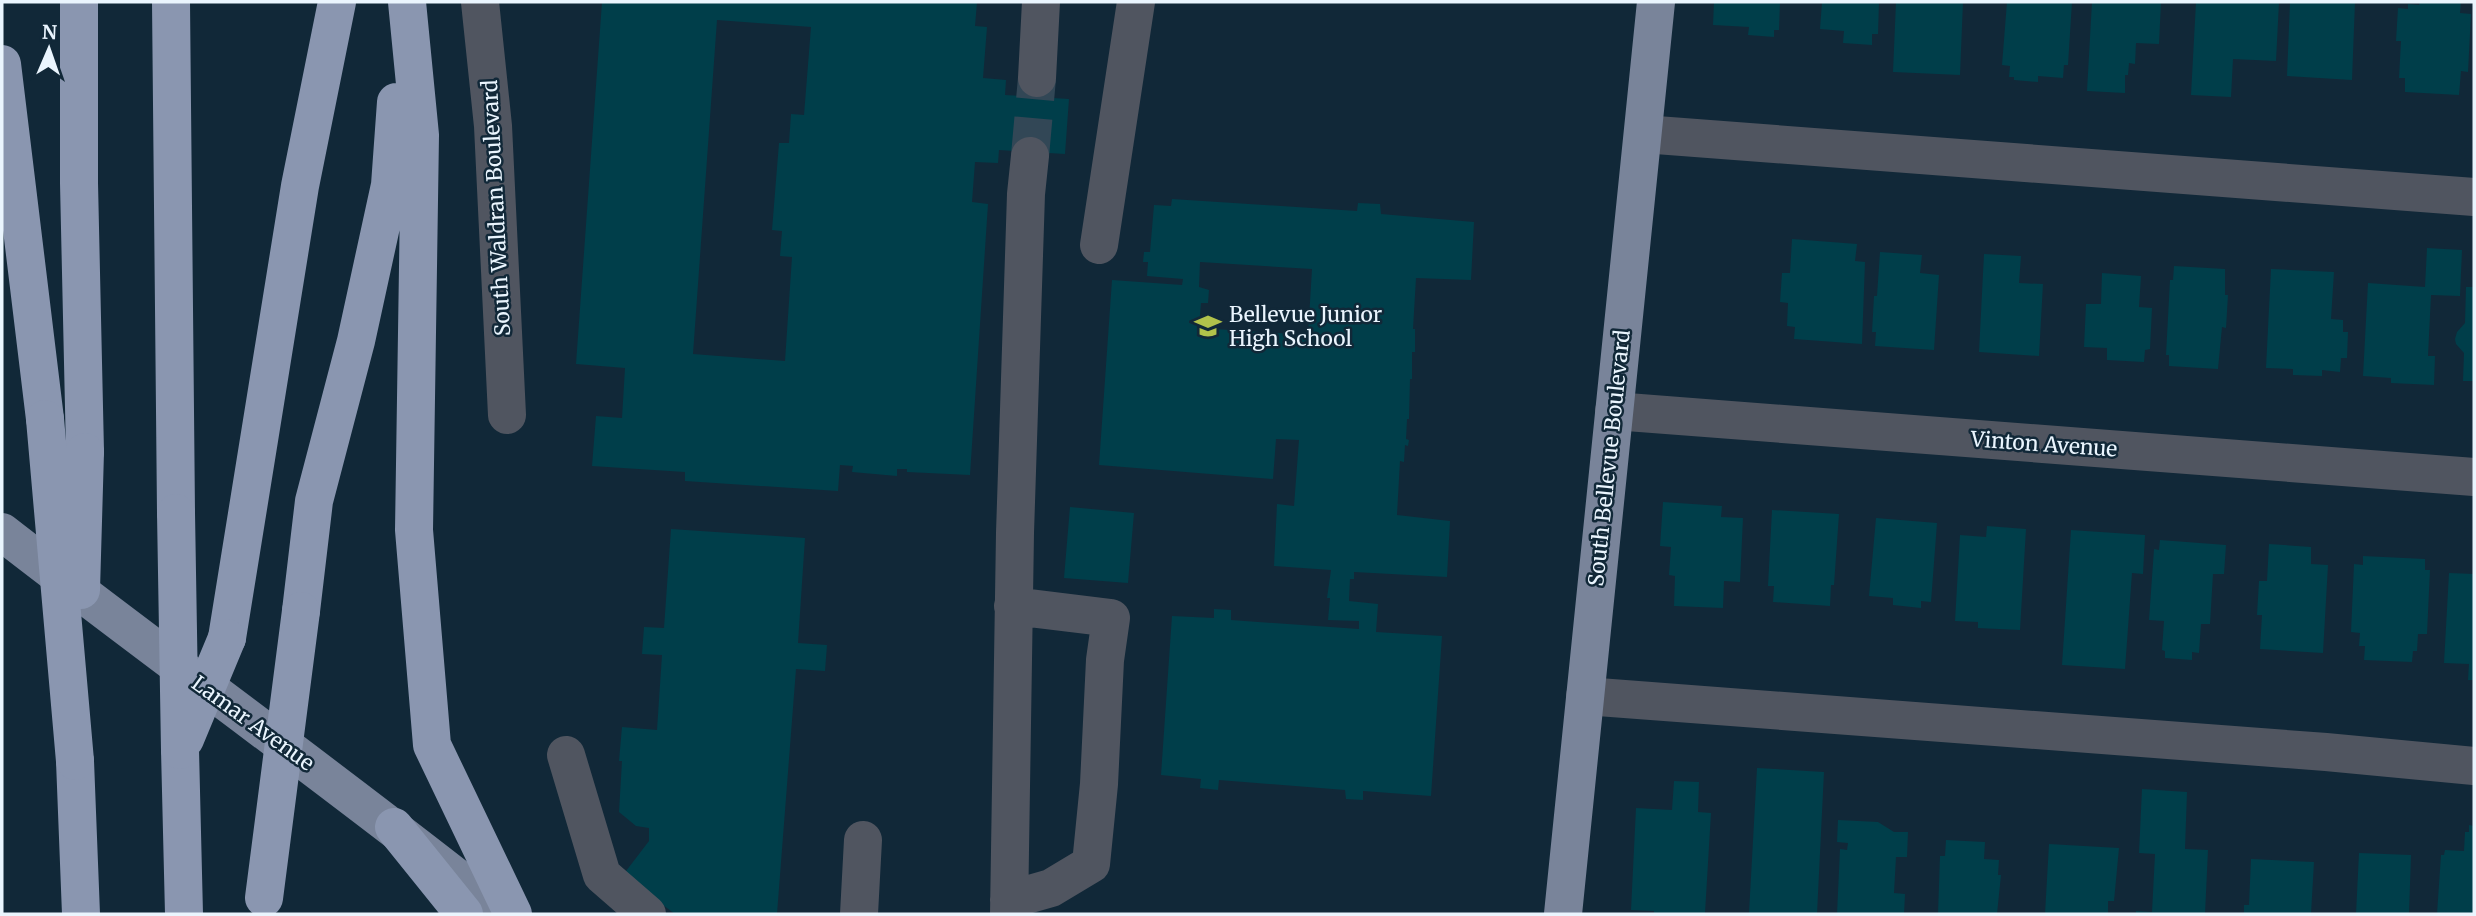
<svg xmlns="http://www.w3.org/2000/svg" width="2476" height="916" font-family="Merriweather,serif">
	<rect width="100%" height="100%" fill="#112838"/>
	<path fill="#003e4a" fill-rule="evenodd" d="M602,2H977L975,26L987,27L983,78L1006,80L1005,95L1069,99L1065,154L999,150L998,163L975,162L972,202L988,204L970,475L907,472V469H897V476L852,472L853,466L840,465L838,491L685,481V472L592,466L596,416L622,418L625,368L576,364ZM717,20L811,27L804,115L791,114L789,143H779L772,230L782,231L780,256L792,257L785,361L693,354Z
		M1714,2H1780L1779,30H1774V37L1748,35L1749,27L1713,25Z
		M1822,2H1879L1878,34H1872V45L1843,43L1844,31L1820,29Z
		M1896,2H1963L1960,75L1893,72Z
		M2007,2H2072L2068,65H2064L2063,78L2038,76V82L2014,80V77H2009L2010,66L2002,65Z
		M2092,2H2161L2159,44L2136,43L2135,64L2129,63L2128,75H2125V93L2087,91Z
		M2196,2H2279L2276,61L2233,59L2231,97L2191,95Z
		M2290,2H2355L2352,80L2287,76Z
		M2420,2H2461L2460,13L2471,14L2468,72L2461,71L2459,95L2405,92V78H2399L2401,41H2396L2398,8L2408,9V4L2419,5Z
		M1172,199L1357,211L1358,203L1380,204L1381,214L1474,222L1471,280L1416,278L1413,329H1415V352H1412V379H1410L1409,419H1407L1406,439L1409,440L1408,446L1405,445L1404,462L1400,461L1397,515L1450,521L1447,577L1354,572V579H1350L1349,601L1378,604L1376,632L1442,636L1431,796L1363,791V800L1346,799L1345,790L1219,780L1218,790L1200,788L1201,779L1161,775L1172,616L1214,618V609L1231,610V620L1359,629V621L1328,620L1330,598H1327L1331,570L1274,566L1277,504L1294,506L1299,440L1276,439L1273,479L1099,465L1112,280L1182,285L1183,279L1147,276L1148,262H1143L1144,252H1150L1154,205L1171,206ZM1200,262L1312,269L1308,335L1199,328L1201,303H1208L1209,290L1199,287Z
		M1792,239L1857,244L1855,261L1865,262L1862,344L1794,339L1795,327L1787,326L1788,303L1780,302L1782,273H1790Z
		M2427,248L2462,250L2460,296L2431,295L2428,356H2435L2434,385L2391,383V378L2363,376L2368,283L2425,287Z
		M1880,252L1922,255L1920,273L1939,275L1934,350L1875,346L1876,332H1872L1874,296H1877Z
		M1984,254L2021,256L2019,283L2043,284L2039,356L1979,352Z
		M2174,266L2225,269V295H2228L2226,328L2222,327L2218,369L2169,366V355H2166L2170,280H2173Z
		M2271,269L2334,272L2331,319L2343,320V332H2348L2347,358H2341L2340,372L2322,370V376L2293,375V369L2266,368Z
		M2102,273L2141,276L2139,307L2152,308L2150,349L2145,350L2144,362L2107,360V348L2084,347L2086,304H2101Z
		M2466,287H2474V381H2463L2464,353L2456,344L2455,339L2457,332L2465,323Z
		M1663,502L1722,506L1721,517L1743,518L1740,582L1724,581L1723,608L1674,606L1675,576L1669,575L1671,547L1660,546Z
		M1070,507L1134,513L1128,583L1064,578Z
		M1772,510L1839,514L1834,585H1831L1830,606L1773,602L1774,586H1768Z
		M1876,518L1937,523L1931,602L1921,601V608L1893,605V598L1869,596Z
		M1987,526L2026,529L2020,630L1978,628V622L1955,621L1960,535L1986,537Z
		M671,529L805,538L798,643L827,645L825,671L796,669L777,914H675L623,875L649,841V828L636,826L619,812L622,761H619L622,727L657,730L662,655L642,654L644,627L664,628Z
		M2071,530L2145,535L2143,574L2132,573L2125,669L2062,665Z
		M2160,540L2226,545L2224,574H2213L2210,624H2201L2199,653L2192,652V660L2165,658V651L2162,650L2164,621L2149,620L2154,549L2159,550Z
		M2269,544L2311,547V564L2328,565L2323,653L2260,649L2262,615H2257L2259,581H2267Z
		M2363,556L2425,559V570H2430L2427,634H2418L2417,651H2413L2412,662L2364,660L2365,646H2359L2360,633L2351,632L2354,564L2363,565Z
		M2449,573L2474,574V680H2468L2469,664L2444,663Z
		M1757,768L1824,772L1817,914L1749,913Z
		M1674,781L1699,782L1698,812L1711,813L1705,913L1654,914V911L1631,910L1636,808L1672,810Z
		M2142,789L2187,792L2185,849L2208,850L2205,914H2136V911L2152,912L2155,854L2139,853Z
		M1838,820L1878,822L1894,832H1908L1907,857H1896L1894,893L1905,894L1904,914H1837L1840,849L1847,850L1848,843L1837,842Z
		M2469,825L2474,826V914H2437L2441,855H2444L2445,850L2464,851L2465,832H2469Z
		M1946,840L1985,842L1984,859L1999,860L1998,875H2001L1997,914H1938L1940,856H1945Z
		M2049,844L2119,848L2114,901H2108V914H2045Z
		M2359,853L2411,855L2409,914H2356Z
		M2251,859L2314,862L2311,914H2244V905H2249Z"/>
	<g fill="none" stroke-linecap="round" stroke-linejoin="round">
		<path stroke="#324756" stroke-width="38" stroke-dasharray="38 19" stroke-linecap="butt" d="M1030,156L1037,78"/>
		<path stroke="#505560" stroke-width="38" d="M480,2L493,126L507,415
			M1037,78L1041,2
			M1643,134L2474,197
			M1099,245L1136,2
			M1614,411L2474,477
			M1585,696L2326,752L2474,766
			M566,755L602,875L647,914
			M1009,900L1051,888L1091,864L1099,784L1105,660L1111,618L1013,606
			M859,914L863,840
			M1009,914L1015,533L1026,194L1030,156"/>
		<path stroke="#79849a" stroke-width="38" d="M2,532C168,661 339,783 503,914
			M1563,914L1656,2"/>
		<path stroke="#8a96b0" stroke-width="38" d="M79,2V183L85,452
			M171,2L176,513
			M407,2L420,135L414,530L432,745L513,914
			M2,64L45,419
			M301,611L314,501L356,341L390,185L396,102
			M227,638L300,186L337,2
			M180,750L184,914
			M75,761L81,914
			M394,827L464,914"/>
		<path stroke="#8a96b0" stroke-width="38" d="M45,419L75,761
			M176,513L180,750
			M81,590L85,452
			M185,739L227,638
			M264,898L301,611"/>
	</g>
	<defs>
		<symbol id="school-bare" viewBox="-9 -9 18 18"><path d="M0-5L7-2L0 1L-7-2ZM-4 1L0 2.5L4 1V4Q0 6-4 4Z" fill="#b2c24b" stroke="#112838" stroke-width="2.5" paint-order="stroke"/></symbol>
	</defs>
	<g fill-rule="evenodd">
		<use href="#school-bare" x="1189" y="307" width="38" height="38"/>
	</g>
	<g text-anchor="middle" dominant-baseline="central" stroke-width="5" stroke-linejoin="round" paint-order="stroke">
		<g font-size="21" fill="#eaf5fe" stroke="#112838">
			<text transform="translate(496 208) rotate(-93)">South Waldran Boulevard</text>
			<text transform="translate(2044 444) rotate(4)">Vinton Avenue</text>
			<text transform="translate(1609 458) rotate(-84)">South Bellevue Boulevard</text>
			<text transform="translate(253 723) rotate(36)">Lamar Avenue</text>
		</g>
		<g font-size="21" fill="#eaf5fe" stroke="#112838" text-anchor="start">
			<text x="1229" y="314">Bellevue Junior<tspan x="1229" dy="24">High School</tspan></text>
		</g>
	</g>
	<rect width="2476" height="916" fill="none" stroke="#eaf5fe" stroke-width="7"/>
	<g transform="translate(49 49) rotate(2)" stroke="#112838" stroke-width="5" paint-order="stroke">
	<path d="M0-5L12 26L0 18L-12 26Z" fill="#eaf5fe"/>
	<text y="-10" font-size="19" font-weight="bold" text-anchor="middle" fill="#eaf5fe">N</text>
	</g>
</svg>
